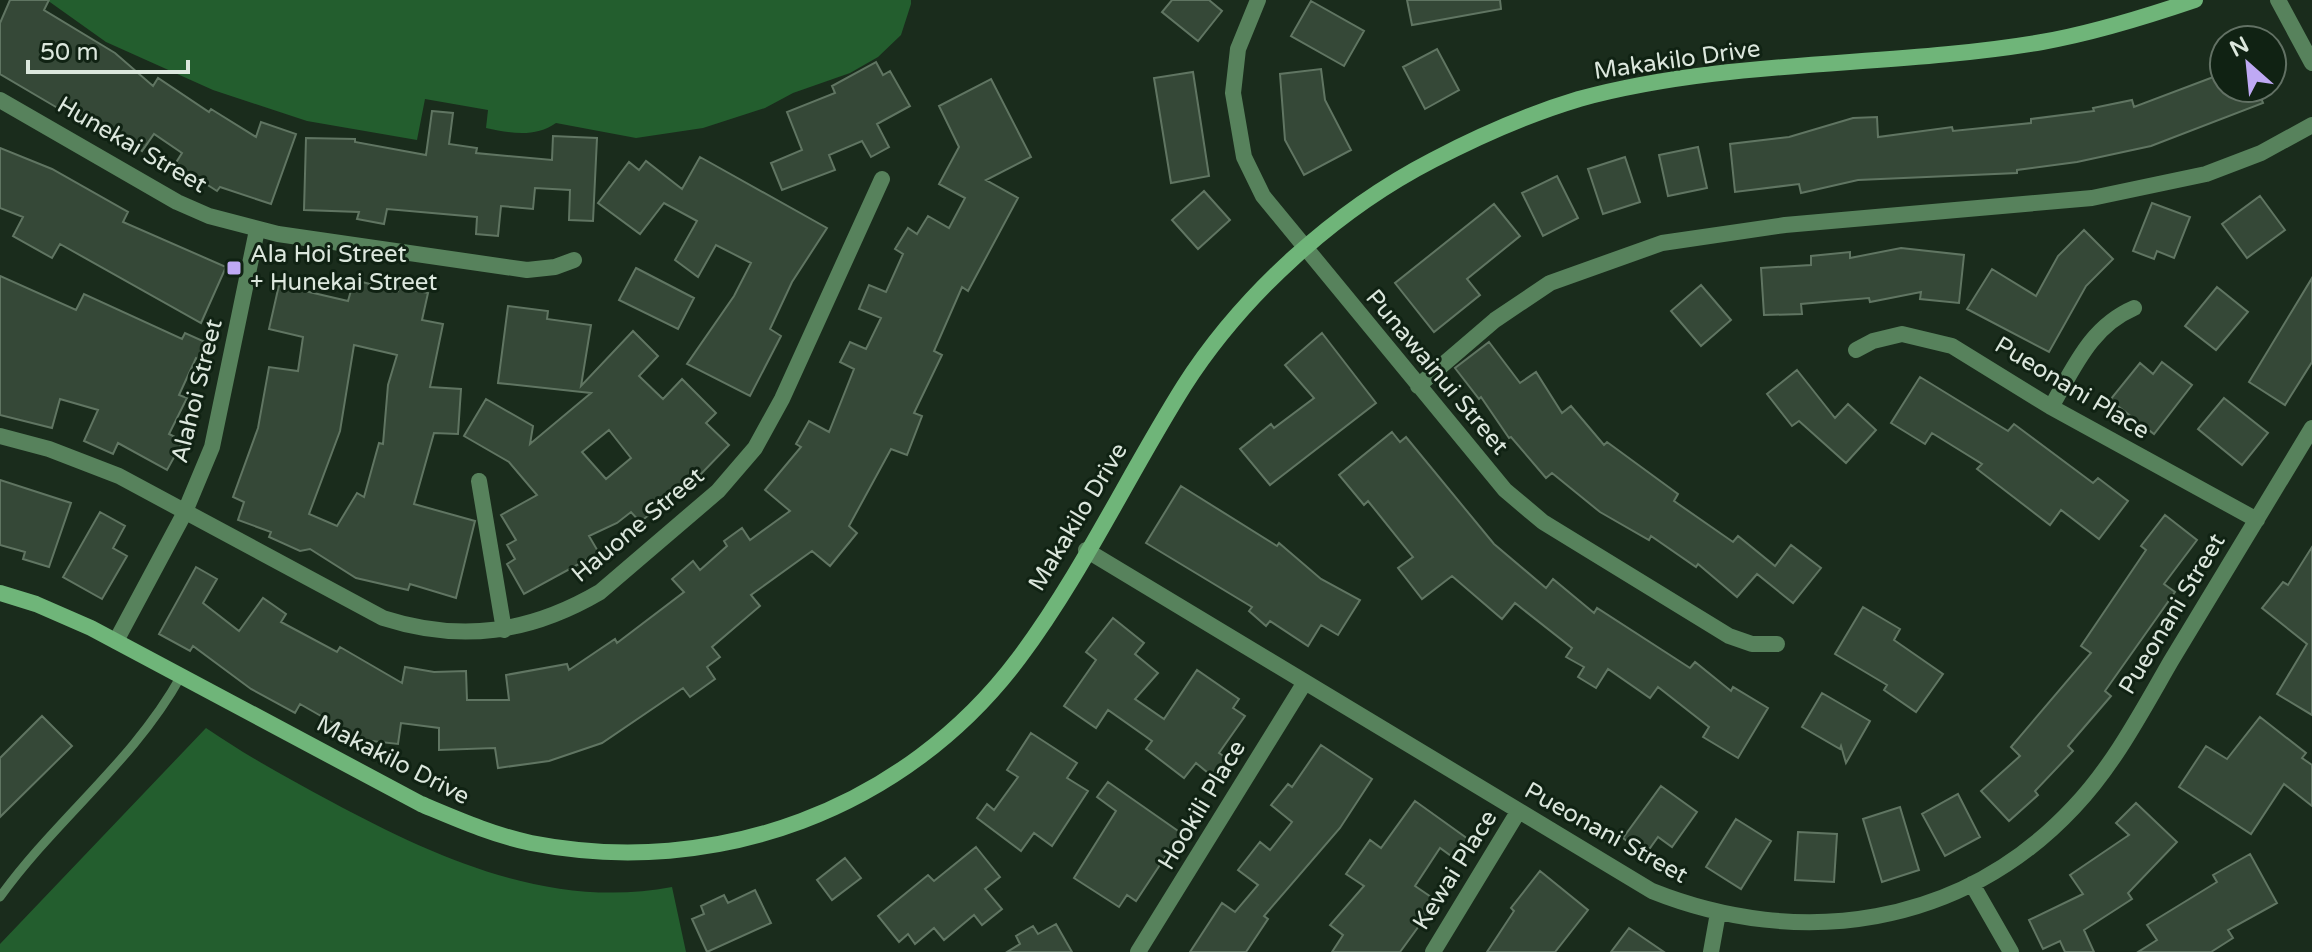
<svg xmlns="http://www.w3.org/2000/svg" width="2312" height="952" font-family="'Varela Round',sans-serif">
	<rect width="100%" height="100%" fill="#1a2c1c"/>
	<path fill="#235e2e" d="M47,0H911V4L901,35L878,57L850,73L793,93L765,108L703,128L636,138L556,123C535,138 510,133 486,128L488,110L425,99L417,140L307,121L213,90L106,42Z
		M206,728C247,756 289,779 332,802C436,858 551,910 672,887L686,952H0V944Z"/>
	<path fill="#354837" stroke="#607562" stroke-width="2" fill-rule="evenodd" d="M10,0H49L44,10L115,53L153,86L158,78L209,112L211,109L256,137L261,122L296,134L271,204L220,187L217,191L195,177L192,182L172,169L182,153L154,134L142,151L115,132L112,136L64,105L61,110L0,74V23Z
		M1172,0H1209L1222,11L1198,41L1162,12Z
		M1407,0H1500L1501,9L1412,25Z
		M1311,1L1364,31L1344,66L1291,36Z
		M1437,49L1459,90L1425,109L1403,67Z
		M876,62L883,75L890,71L910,106L877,124L889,147L871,157L862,141L829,155L835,170L782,190L771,163L802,150L787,112L835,93L832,86Z
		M1321,69L1325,100L1351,150L1304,175L1285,140L1280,74Z
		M1193,72L1209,176L1171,183L1154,78Z
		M2224,73V88H2257L2263,103L2151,146L2077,162L2017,170V173L1858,180L1801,193L1799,184L1735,192L1730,144L1789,137L1853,118L1877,117L1878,137L1952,127L1953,131L2031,123V119L2094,111L2093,108L2132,100L2134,107Z
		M991,79L1031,157L986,180L1018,198L968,291L962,287L934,351L942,355L914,413L922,416L907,455L891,449L849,526L857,533L830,566L812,551L751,595L760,606L712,647L720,657L707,667L715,679L690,697L683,688L602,743L549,761L498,768L495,748L439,750V728L401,723L398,744L363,740L300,704L295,713L251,689L193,646L190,651L159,634L196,567L217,579L203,603L239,631L263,598L286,614L281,622L337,652L340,647L402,683L405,667L434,672L466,671L467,700H509L506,675L567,664L569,670L615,639L617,643L684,592L672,579L693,561L700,570L727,546L724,541L742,528L750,540L790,511L765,490L801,447L796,444L809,421L829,432L854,369L840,362L850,342L866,349L881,318L859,309L869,285L886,292L903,254L895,249L908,228L917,234L928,216L949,228L965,198L939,184L959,147L939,106Z
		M432,111L453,113L449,144L477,148L476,153L552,160L553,136L597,138L593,221L569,220L570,190L535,188L533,209L501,206L498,236L476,234L477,217L387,209L384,224L357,219L359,212L304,210L306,138L355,139V142L426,155Z
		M1698,147L1707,188L1668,196L1659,155Z
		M0,148L52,169L128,212L123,222L226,267L201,323L60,244L52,258L13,236L23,217L0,208Z
		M700,157L827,228L792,282L770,329L781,336L750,396L687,364L734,296L751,263L716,245L698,277L675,260L697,221L664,203L640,234L598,203L629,162L639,170L646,161L682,189Z
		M1625,157L1640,202L1603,214L1588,169Z
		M1557,176L1578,218L1543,236L1522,193Z
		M1204,191L1230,220L1198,249L1172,220Z
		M2260,196L2285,230L2247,258L2222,224Z
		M2152,203L2190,217L2174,258L2157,251L2154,259L2133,251Z
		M1494,204L1520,236L1467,279L1480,295L1434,332L1395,283Z
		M2084,230L2113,259L2086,286L2049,352L1967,309L1992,269L2036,296L2058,256Z
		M1901,248L1964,255L1959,303L1920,299L1921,292L1870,302L1869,298L1801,304L1802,314L1764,315L1761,268L1811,265V256L1850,252V258Z
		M636,268L694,298L678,329L619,300Z
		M0,276L76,310L84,294L182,339L185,333L214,346L206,362L196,358L179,395L187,398L169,434L183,441L167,470L118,443L113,454L84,441L98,410L60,399L52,428L0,415Z
		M2312,278V362L2285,405L2249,382Z
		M354,280L398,291L399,287L428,293L422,320L443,324L430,387L461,389L458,434L434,433L414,504L475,521L456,598L410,584L408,590L356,578L310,549L300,551L269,537L271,532L238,520L244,502L233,497L258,428L269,367L298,371L303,337L269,329L279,285L348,301ZM354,345L397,355L388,385L383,444L379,443L364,497L357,493L337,526L309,514L340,431Z
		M1701,285L1731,320L1701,346L1671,311Z
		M2217,287L2248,312L2216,350L2185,326Z
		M508,306L548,311L547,319L591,325L581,386L633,331L658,356L639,376L663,399L682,379L716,413L706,423L729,445L700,475L640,522L631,512L617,523L589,536L599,553L524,594L507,564L515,559L507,545L516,540L501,515L537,495L509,462L464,436L486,399L533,426L530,444L591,393L498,383ZM609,430L631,458L606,479L582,452Z
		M1322,333L1376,403L1270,485L1240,449L1271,424L1274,428L1314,398L1285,365Z
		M1489,342L1520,383L1536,372L1562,413L1571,406L1604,445L1607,442L1678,494L1674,501L1733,542L1738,536L1775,566L1791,545L1821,568L1793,603L1757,574L1737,597L1698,564L1696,567L1651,536L1649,540L1600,512L1552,473L1546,478L1511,437L1509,438L1481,397L1479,399L1455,368Z
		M2162,362L2192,385L2154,434L2110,400L2140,363L2153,374Z
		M1797,370L1835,418L1848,404L1876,430L1846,463L1799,421L1792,426L1767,394Z
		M1920,377L2008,431L2014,424L2093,483L2098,478L2128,501L2099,539L2061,510L2050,525L1977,469L1982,464L1932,433L1925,444L1891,423Z
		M2224,398L2268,433L2242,465L2198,429Z
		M1392,432L1400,442L1406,437L1494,544L1546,588L1553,579L1594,613L1597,608L1690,668L1695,662L1731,691L1733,687L1768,708L1738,758L1703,737L1709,727L1658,687L1650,698L1608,669L1596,688L1578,677L1584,667L1566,657L1572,648L1515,603L1502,619L1452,576L1422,599L1398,568L1413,557L1368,501L1364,505L1339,475Z
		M0,480L71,503L49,567L23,559L25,552L0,545Z
		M1181,486L1277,546L1279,543L1321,579L1360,600L1338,635L1321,625L1308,646L1270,621L1266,626L1249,611L1252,607L1146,543Z
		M100,512L125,526L113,548L127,556L102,599L63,577Z
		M2165,515L2197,540L2164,584L2175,592L2105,691L2111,696L2068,746L2073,751L2035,791L2038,795L2009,821L1981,791L2020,756L2011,747L2091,653L2081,646L2146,550L2141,546Z
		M2312,547V715L2277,694L2307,644L2262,608L2283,582L2288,585Z
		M1863,607L1900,629L1894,640L1943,674L1916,712L1884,690L1887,685L1835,654Z
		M1113,618L1144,643L1135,654L1158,673L1135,699L1164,719L1197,670L1239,699L1233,708L1245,716L1219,753L1228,759L1213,777L1196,763L1184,778L1146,749L1152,741L1108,710L1096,728L1064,706L1096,660L1086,652Z
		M1822,693L1870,721L1846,763L1841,746L1840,749L1802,727Z
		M42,716L72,746L0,817V758Z
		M2260,717L2306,753L2302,758L2312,765V806L2284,784L2251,834L2179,787L2206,746L2227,759Z
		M1031,733L1077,763L1067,778L1088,791L1052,846L1034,833L1021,851L977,818L987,804L994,810L1018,777L1007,770Z
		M1321,745L1372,779L1340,828L1264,916L1268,919L1246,952H1190L1222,903L1235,912L1258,885L1238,870L1260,842L1270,850L1292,822L1271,805L1288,784L1292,787Z
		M1108,782L1181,833L1136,901L1127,895L1119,907L1074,878L1116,811L1097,797Z
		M1661,786L1697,812L1672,847L1658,837L1645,855L1623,838Z
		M1958,794L1980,837L1945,856L1922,814Z
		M1415,801L1468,839L1454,858L1440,848L1415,886L1437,901L1400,952H1332L1343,935L1330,925L1364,886L1346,874L1370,840L1381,848Z
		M2136,803L2177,842L2128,893L2132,899L2084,930L2094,952H2065L2060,941L2043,949L2029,920L2083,894L2070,875L2129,835L2116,823Z
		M1900,807L1919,870L1882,882L1863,819Z
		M1736,819L1771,841L1741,889L1706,867Z
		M1798,832L1837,834L1834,882L1795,880Z
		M976,847L1000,877L985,889L1002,909L982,925L974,915L944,940L934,928L915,944L908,934L899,942L878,916L928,875L934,881Z
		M2250,854L2277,903L2228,930L2233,938L2211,952H2138L2157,940L2147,925L2217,882L2213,875Z
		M845,858L861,878L832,900L817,880Z
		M1540,871L1588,910L1555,952H1487L1514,911L1511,908Z
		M755,890L771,923L707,952L692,919L704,914L701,906L724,895L728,903Z
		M1056,924L1072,952H1007L1020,944L1016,936L1033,926L1038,934Z
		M1629,928L1664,952H1611Z"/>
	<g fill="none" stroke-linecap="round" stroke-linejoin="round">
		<path stroke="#57825c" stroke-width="9" d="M0,897C56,819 134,761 181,676"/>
		<path stroke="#57825c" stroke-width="16" d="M1258,0L1238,49L1233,93L1244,157L1263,196L1505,490L1543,522L1729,636L1752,644H1777
			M2278,0L2312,63
			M0,100L177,202L209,216L278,234L527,270L555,267L574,260
			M1856,350L1873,341L1902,334L1952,346L2051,407L2257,520
			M1418,386L1495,320L1550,283L1662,243L1785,225L2092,198L2206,174L2261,153L2312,125
			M2051,407C2074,368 2090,327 2134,308
			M0,436L49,449L119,476L383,618C461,643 530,633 600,592L718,491L755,448L782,399L882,179
			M479,481L504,630
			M1086,550L1652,891C1800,950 1962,927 2074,807C2114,765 2142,711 2171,661C2218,584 2265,506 2312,428
			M116,641L184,514L212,447L257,230
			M1972,884L2011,952
			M1138,952L1305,682
			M1433,952L1518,812
			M1711,952L1718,913"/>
		<path stroke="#6fb579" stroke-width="16" d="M0,593L36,604L91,628L421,804C457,819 493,835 531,843C716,879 905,810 1019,658C1082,574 1128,475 1184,386C1243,294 1336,210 1433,160C1479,136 1529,114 1579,99C1729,58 1890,68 2042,42C2094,33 2145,17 2195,0"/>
	</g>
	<rect fill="#bfa9f4" stroke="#102213" stroke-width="3" x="226" y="260" width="16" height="16" rx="4"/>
	<g text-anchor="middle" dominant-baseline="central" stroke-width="6" stroke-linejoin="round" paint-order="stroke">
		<g font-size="24" fill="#dce7dd" stroke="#102213">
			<text transform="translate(1677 60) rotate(-8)">Makakilo Drive</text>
			<text transform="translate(132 145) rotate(30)">Hunekai Street</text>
			<text transform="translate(1437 372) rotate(50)">Punawainui Street</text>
			<text transform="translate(2072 388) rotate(31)">Pueonani Place</text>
			<text transform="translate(197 391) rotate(-76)">Alahoi Street</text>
			<text transform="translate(1078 517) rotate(-59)">Makakilo Drive</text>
			<text transform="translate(638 525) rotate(-40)">Hauone Street</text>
			<text transform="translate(2172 614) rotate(-59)">Pueonani Street</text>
			<text transform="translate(393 760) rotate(27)">Makakilo Drive</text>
			<text transform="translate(1202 805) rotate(-59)">Hookili Place</text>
			<text transform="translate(1606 833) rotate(29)">Pueonani Street</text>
			<text transform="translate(1455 870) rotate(-58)">Kewai Place</text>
		</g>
		<g font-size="24" fill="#dce7dd" stroke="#102213" text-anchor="start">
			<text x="250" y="254">Ala Hoi Street<tspan x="250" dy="28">+ Hunekai Street</tspan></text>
		</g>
	</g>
	<g transform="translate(2248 64) rotate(333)"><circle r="38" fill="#102213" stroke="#627164" stroke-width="2"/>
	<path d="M0-6L14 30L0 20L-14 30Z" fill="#bfa9f4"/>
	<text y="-12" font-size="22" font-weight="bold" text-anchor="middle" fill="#dce7dd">N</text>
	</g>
	<path d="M28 60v12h160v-12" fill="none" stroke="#dce7dd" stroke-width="4"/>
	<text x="40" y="60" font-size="24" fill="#dce7dd" stroke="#102213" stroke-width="6" paint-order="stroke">50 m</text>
</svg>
